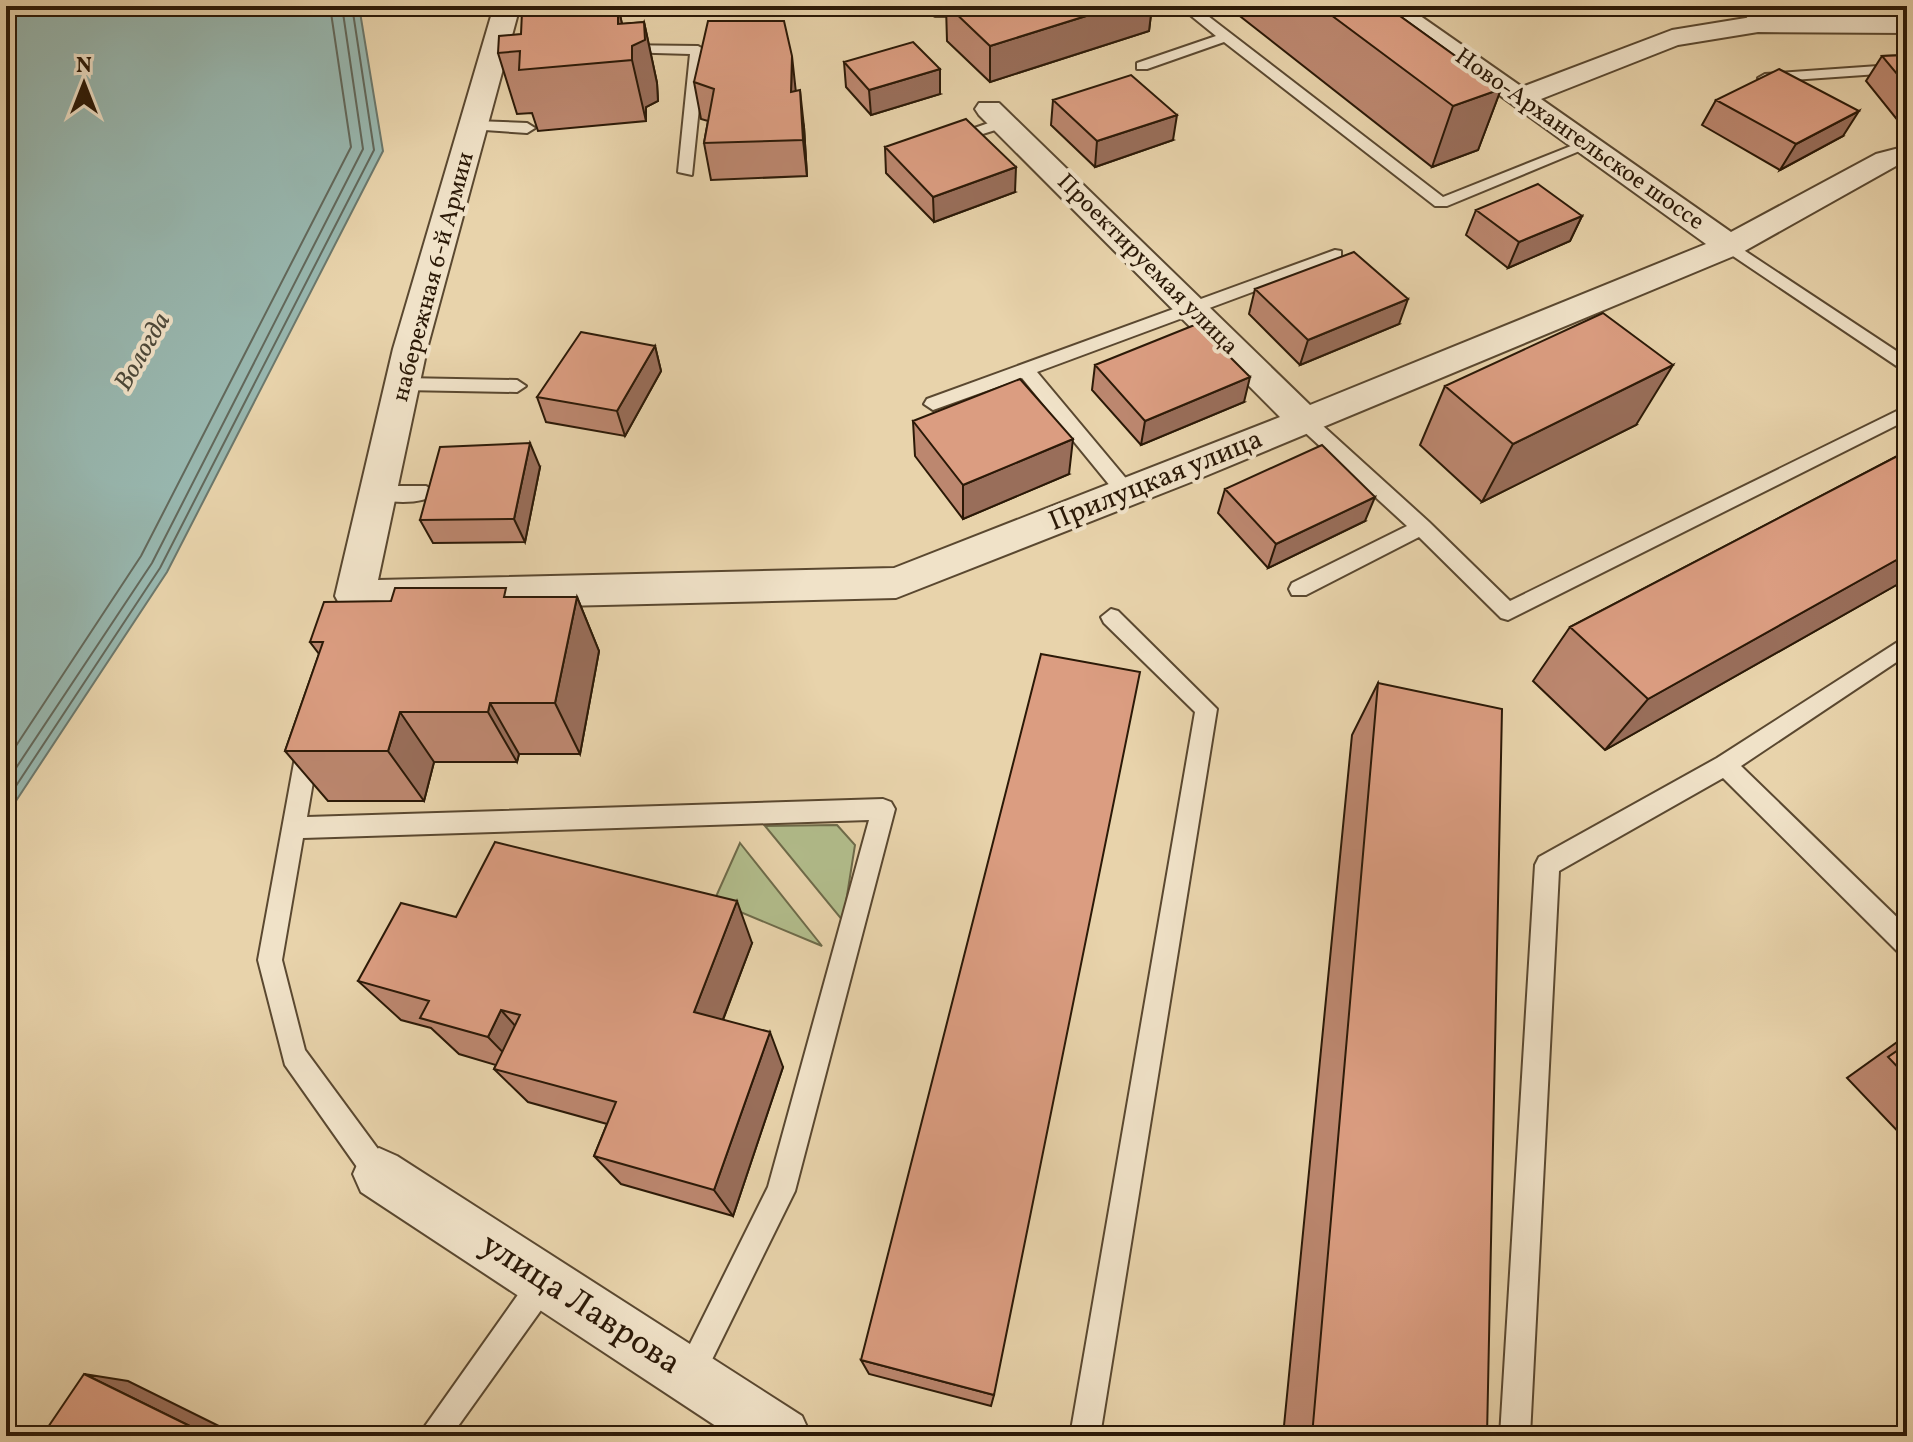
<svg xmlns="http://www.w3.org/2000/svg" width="1913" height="1442" font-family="Vollkorn,serif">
	<rect width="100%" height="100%" fill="#e8d3ab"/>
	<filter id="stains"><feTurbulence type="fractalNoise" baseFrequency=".0025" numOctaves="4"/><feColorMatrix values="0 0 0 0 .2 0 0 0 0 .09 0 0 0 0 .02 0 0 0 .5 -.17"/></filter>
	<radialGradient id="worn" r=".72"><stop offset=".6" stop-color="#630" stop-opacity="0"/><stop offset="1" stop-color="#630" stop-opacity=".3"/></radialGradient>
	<path fill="#b2bd8c" stroke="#6e6b4a" stroke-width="2" d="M837,825L855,845L843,921L765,826Z
		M740,843L822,946L714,901Z"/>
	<path fill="#98b7af" stroke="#6c786c" stroke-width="2" d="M6,6H359L383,151L167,572L6,816Z"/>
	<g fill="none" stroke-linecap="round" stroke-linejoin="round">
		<path stroke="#62685b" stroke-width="2" d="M6,761L141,556L351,147L330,6
			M6,783L152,563L363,149L342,6
			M6,801L160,568L374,150L352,6"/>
		<defs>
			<path id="lane" d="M946,6H966L945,16H935V10Z
				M1179,6H1195L1443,197L1581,142L1594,145L1447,206H1435L1224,42L1147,69H1137V63L1216,36Z
				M1740,6H1754L1765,24L1763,27H1753Z
				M1808,6H1822L1834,23L1832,26H1822Z
				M616,45L698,46L705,50L692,175L678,172L690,54L621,52L614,48Z
				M1907,64V72L1765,82L1758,78L1765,74Z
				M1003,118L1011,123L1008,126L951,144L943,139Z
				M475,121L527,123L535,128L527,133L470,129L467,126Z
				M1730,241L1907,358V373L1724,250V242Z
				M1335,250L1341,251V259L1037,372L1134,488L1137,493L1134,498H1120L1022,378L933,410L924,404L927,399Z
				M403,378L517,380L526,386L517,392L403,390L394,384Z
				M1907,406V420L1508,620L1501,618L1419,537L1306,595H1292L1289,589L1292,583L1407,526L1298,426V416H1312L1429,522L1510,601Z
				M380,486H426L436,493C426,505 380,505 370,493Z
				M1111,609L1118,611L1217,709L1100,1436H1070L1195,712L1104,623L1101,617Z
				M1907,636V655L1741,766L1907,927V956L1898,952L1723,778L1559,871L1530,1436H1500L1535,865L1539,857L1717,758Z
				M309,732L317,734L320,741L307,817L883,799L891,802L895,809L795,1191L699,1386L689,1391L679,1386L674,1376L768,1187L869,820L303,838L282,960L305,1050L389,1164L393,1174L389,1184L379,1188L369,1184L285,1065L258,960L298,741L301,734Z
				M544,1268L554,1272L558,1282L554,1292L451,1436H418L534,1272Z"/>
			<path id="street" d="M494,6H520L427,349L378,580L894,568L1280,417L979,115L975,109L979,103H999L1310,405L1706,244L1376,6H1406L1522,87L1672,30L1758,16L1907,17V33L1758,32L1678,45L1541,99L1731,232L1876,154L1907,146V164L1896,166L1741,253L1191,482L896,598L355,611L341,607L335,596L393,349Z
				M379,1148L397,1156L802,1416L811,1436H731L361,1192L353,1174L361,1156Z"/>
		</defs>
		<use href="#lane" stroke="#5a4830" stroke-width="4"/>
		<use href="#street" stroke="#5a4830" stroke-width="4"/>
		<use href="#lane" fill="#f0e2c8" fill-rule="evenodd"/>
		<use href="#street" fill="#f0e2c8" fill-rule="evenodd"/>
	</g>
	<path fill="#bc876f" stroke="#2b1907" stroke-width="2" d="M618,6L622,24L644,22L657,83L658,101L646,107V121L538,131L532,113L517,114L498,53L521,34Z
		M662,6H763L764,14L664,16Z
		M946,6H1152L1149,31L990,82L947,41Z
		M1227,6H1386L1501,89L1478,150L1432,167Z
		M1858,6H1907V11L1860,10Z
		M1907,55V122H1899L1866,81L1882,56Z
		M844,62L940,94L871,115L846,87Z
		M694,82L796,91L804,127L807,176L711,180L704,143L708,121L701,119Z
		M1053,100L1173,140L1095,167L1051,125Z
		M1716,100L1843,136L1780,170L1702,125Z
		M885,147L1015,192L934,222L886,173Z
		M1476,210L1582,216L1570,241L1508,268L1466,235Z
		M1255,289L1399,324L1300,365L1249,314Z
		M655,346L661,371L625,436L546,422L537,397Z
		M1095,365L1244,402L1141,445L1092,390Z
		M1445,386L1636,425L1482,502L1420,445Z
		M913,421L1069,474L963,519L915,456Z
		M1907,451V579L1605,750L1533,681L1570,627Z
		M540,467L525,542L433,543L420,520Z
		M1225,489L1365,521L1268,568L1218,513Z
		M510,597H577L599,651L580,754H519L517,762H434L424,801H328L285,751L319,654L310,642L391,601Z
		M1378,683L1487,1436H1283L1352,735Z
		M456,917L752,943L723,1020L783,1067L733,1216L621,1184L594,1156L607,1124L528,1102L494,1069L496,1065L459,1054L431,1028L401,1020L358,981Z
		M1907,1035V1141L1847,1078Z
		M861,1360L994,1395L991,1406L869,1374Z"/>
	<path fill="#996e5a" stroke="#2b1907" stroke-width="2" d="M618,6L630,60L618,24Z
		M1118,6H1152L1149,31L990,82V46Z
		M644,22L657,83L658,101L646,107V121L632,60V46Z
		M792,56L796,93L791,92Z
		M940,69V94L871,115L869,90Z
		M1501,89L1478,150L1432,167L1453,106Z
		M800,90L804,127L807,176L803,140Z
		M1859,111L1843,136L1780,170L1796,144Z
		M1177,115L1173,140L1095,167L1097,141Z
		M1016,167L1015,192L934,222L933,197Z
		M1582,216L1570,241L1508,268L1519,242Z
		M1408,299L1399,324L1300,365L1308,340Z
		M655,346L661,371L625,436L617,411Z
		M1673,365L1636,425L1482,502L1513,444Z
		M1250,377L1244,402L1141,445L1145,421Z
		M1073,439L1069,474L963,519V485Z
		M530,443L540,467L525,542L514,519Z
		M1375,497L1365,521L1268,568L1276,544Z
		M1907,554V579L1605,750L1648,699Z
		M577,597L599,651L580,754L555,703Z
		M490,703L519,754L517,762L488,712Z
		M400,712L434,762L424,801L388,751Z
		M737,901L752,943L712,1048L694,1012Z
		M501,1010L534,1047L522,1072L488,1037Z
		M770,1032L783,1067L733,1216L714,1190Z
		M84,1374L128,1381L239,1436H210Z"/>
	<path fill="#db9d81" stroke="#2b1907" stroke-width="2" d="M586,6H618V24L644,22L645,40L632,46V60L519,70L520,51L498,53L499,36L521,34L522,12Z
		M948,6H1118L990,46Z
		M1319,6H1386L1501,89L1453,106Z
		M708,21H784L792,56L791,92L800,90L803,140L704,143L714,89L694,82Z
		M913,42L940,69L869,90L844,62Z
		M1907,55V86L1882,56Z
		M1779,69L1859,111L1796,144L1716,100Z
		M1131,75L1177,115L1097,141L1053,100Z
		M966,119L1016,167L933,197L885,147Z
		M1538,184L1582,216L1519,242L1476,210Z
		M1354,252L1408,299L1308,340L1255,289Z
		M1603,313L1673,365L1513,444L1445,386Z
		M1197,324L1250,377L1145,421L1095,365Z
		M581,332L655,346L617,411L537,397Z
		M1020,379L1073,439L963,485L913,421Z
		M530,443L514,519L420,520L440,447Z
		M1322,445L1375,497L1276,544L1225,489Z
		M1907,451V554L1648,699L1570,627Z
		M395,588H506L504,597H577L555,703H490L488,712H400L388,751H285L323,642H310L324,602L391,601Z
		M1041,654L1140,672L994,1395L861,1360Z
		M1378,683L1502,709L1487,1436H1312Z
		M495,842L737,901L694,1012L770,1032L714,1190L594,1156L616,1102L494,1069L520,1015L501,1010L488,1037L420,1018L429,1001L358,981L401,903L456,917Z
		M1907,1044V1077L1888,1057Z
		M84,1374L210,1436H42Z"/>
	<g text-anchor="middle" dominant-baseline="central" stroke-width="8" stroke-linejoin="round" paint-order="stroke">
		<g font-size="24" fill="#2b1907" stroke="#f0e2c8">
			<text transform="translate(1579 140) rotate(35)">Ново-Архангельское шоссе</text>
			<text transform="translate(1147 265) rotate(45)">Проектируемая улица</text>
			<text transform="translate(434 277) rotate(-75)">набережная 6-й Армии</text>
		</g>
		<g font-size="26" font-style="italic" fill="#4c4839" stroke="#f0e2c8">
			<text transform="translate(143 352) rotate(-60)">Вологда</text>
		</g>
		<g font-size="28" fill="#2b1907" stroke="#f0e2c8">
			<text transform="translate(1156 481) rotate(-22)">Прилуцкая улица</text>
		</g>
		<g font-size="34" fill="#2b1907" stroke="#f0e2c8">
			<text transform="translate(580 1305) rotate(33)">улица Лаврова</text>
		</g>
	</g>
	<rect width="1913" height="1442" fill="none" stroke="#e8d3ab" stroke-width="32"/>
	<rect x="8" y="8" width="1897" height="1426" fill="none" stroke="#2b1907" stroke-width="4"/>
	<rect x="16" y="16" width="1881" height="1410" fill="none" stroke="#2b1907" stroke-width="2"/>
	<g transform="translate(84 84)" stroke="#f0e2c8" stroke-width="6" paint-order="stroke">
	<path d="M0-6L14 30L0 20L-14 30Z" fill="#2b1907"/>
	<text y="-12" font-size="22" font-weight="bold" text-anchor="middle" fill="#2b1907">N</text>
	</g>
	<rect width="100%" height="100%" filter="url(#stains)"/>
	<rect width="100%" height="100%" fill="url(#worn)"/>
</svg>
